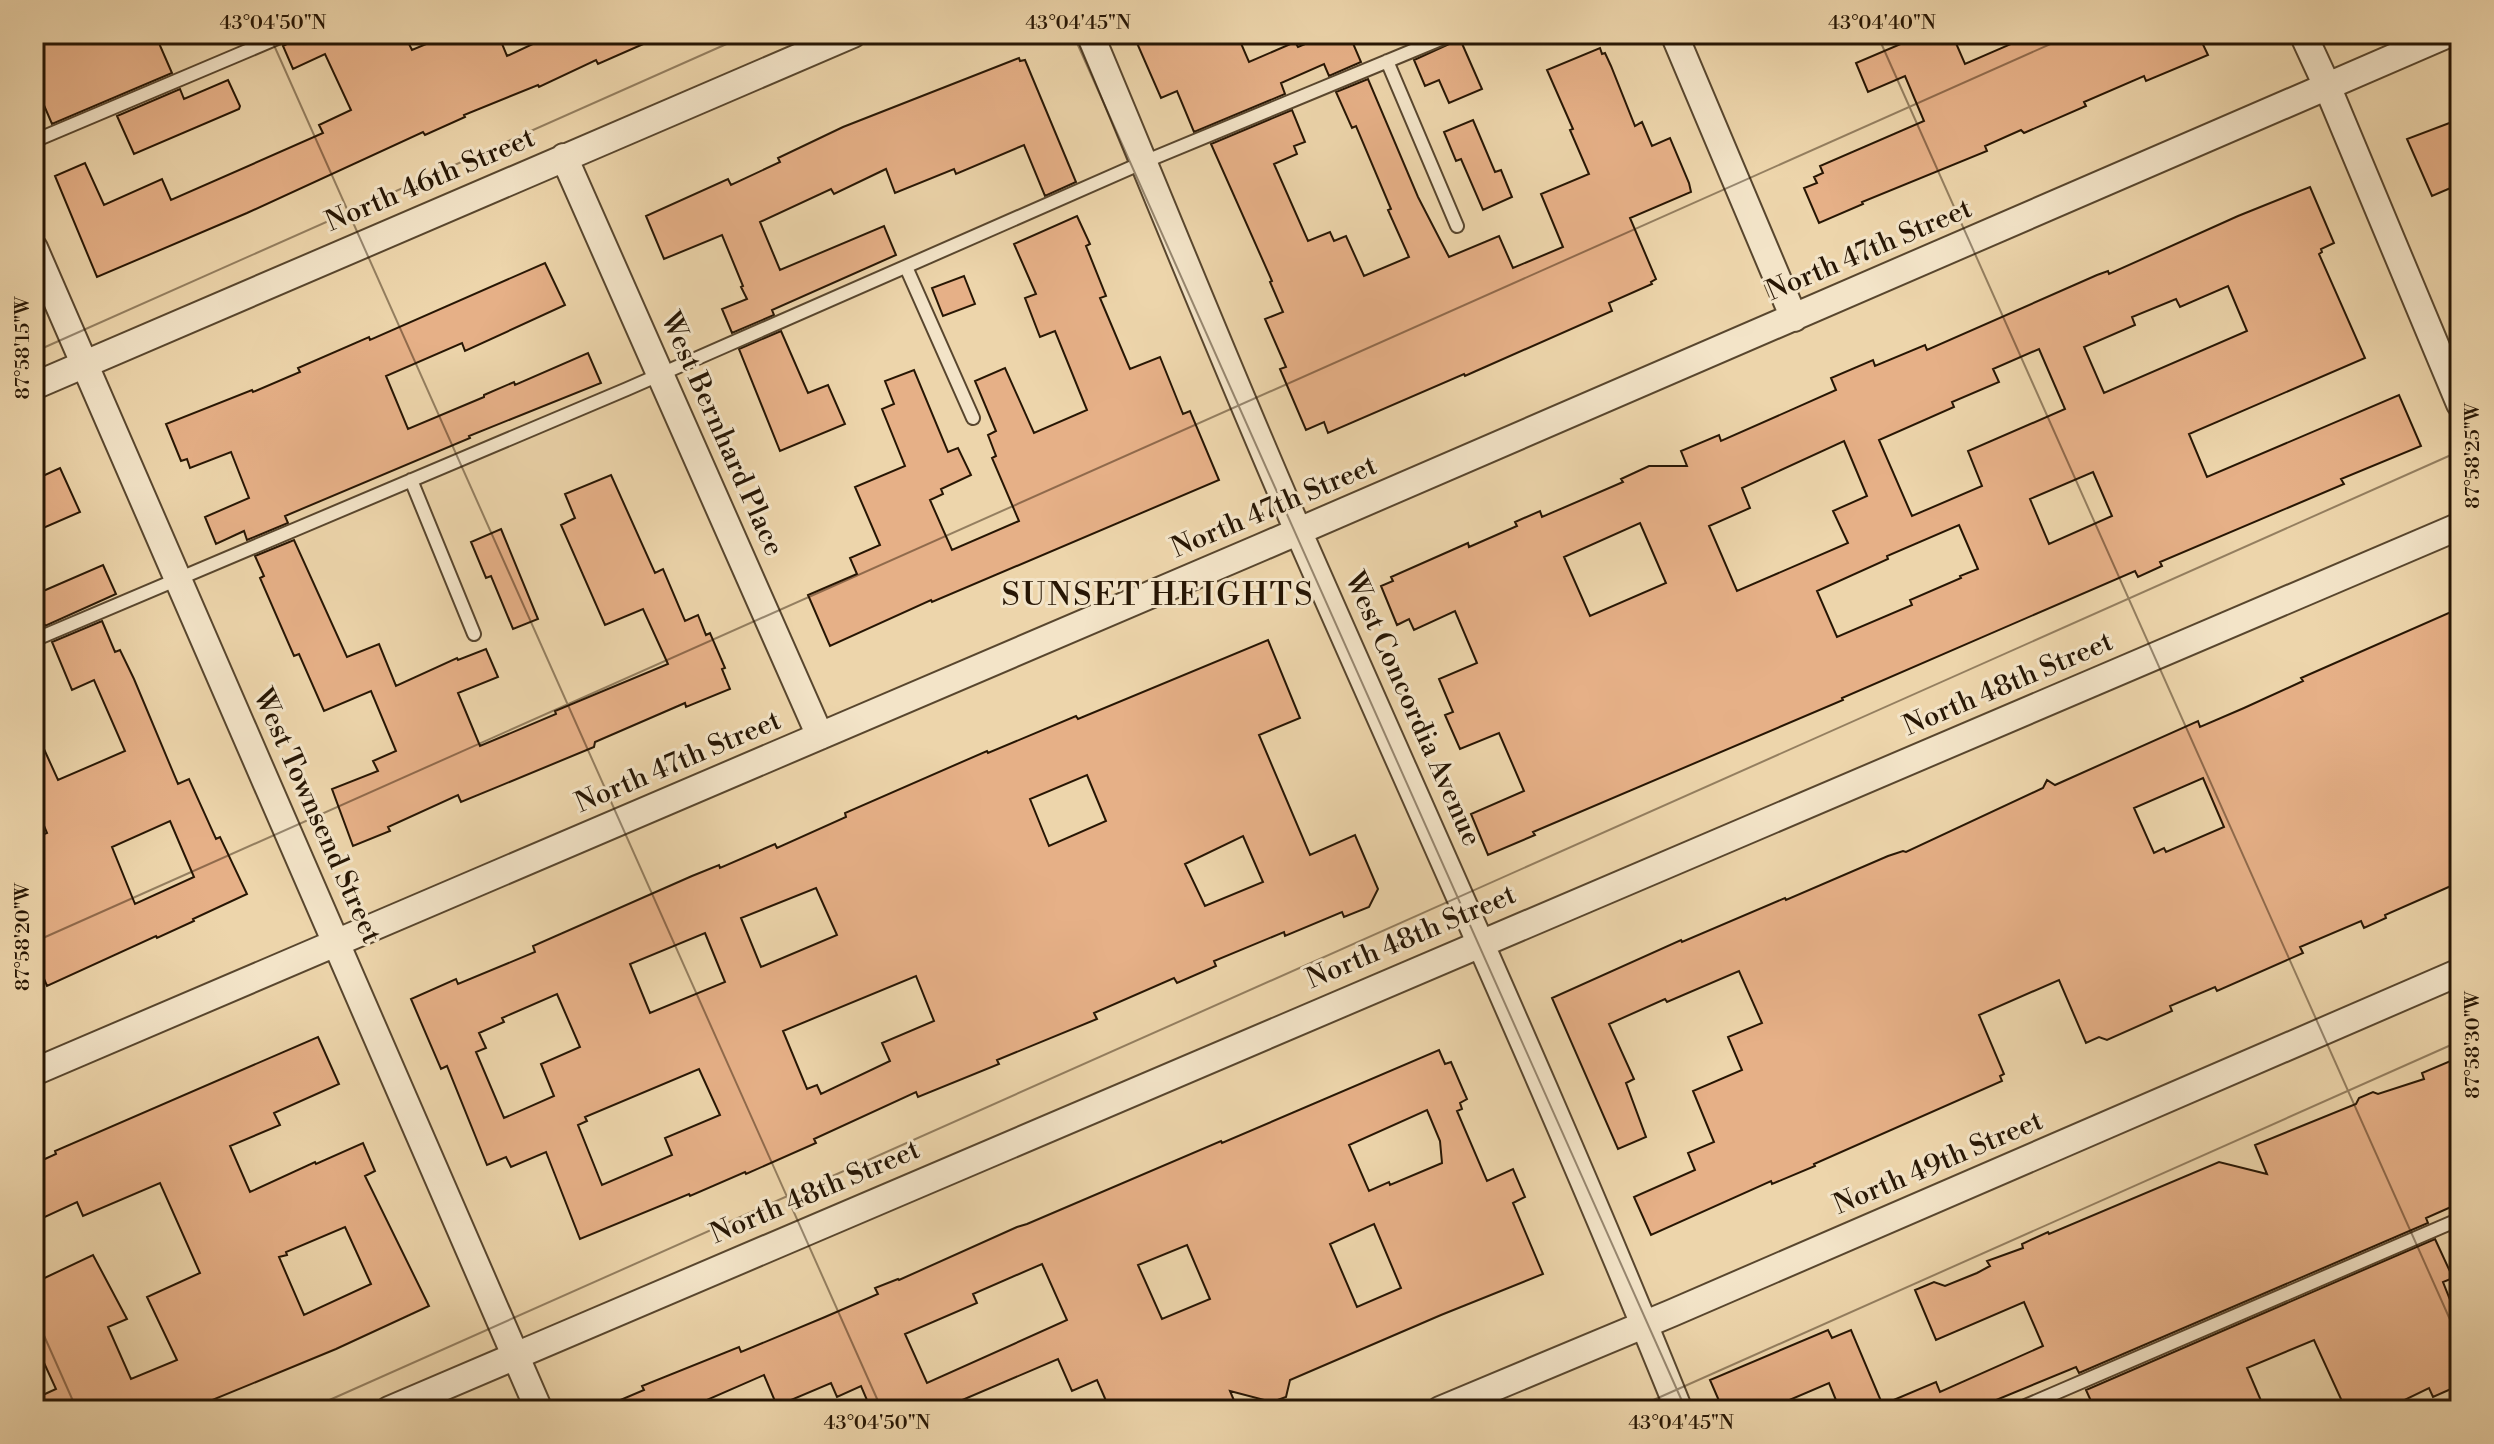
<svg xmlns="http://www.w3.org/2000/svg" width="2494" height="1444" font-family="'Libre Bodoni',serif">
	<rect width="100%" height="100%" fill="#edd5ab"/>
	<filter id="stains"><feTurbulence type="fractalNoise" baseFrequency=".0025" numOctaves="4"/><feColorMatrix values="0 0 0 0 .2 0 0 0 0 .09 0 0 0 0 .02 0 0 0 .5 -.17"/></filter>
	<radialGradient id="worn" r=".72"><stop offset=".6" stop-color="#630" stop-opacity="0"/><stop offset="1" stop-color="#630" stop-opacity=".3"/></radialGradient>
	<path fill="#e6b087" stroke="#271604" stroke-width="2" fill-rule="evenodd" d="M34,34H155L172,73L52,124L34,82Z
		M296,34H404L412,50L450,34H498L507,56L554,34H666L598,64L596,60L539,87L538,85L464,115L465,117L425,135L423,132L247,213L97,277L55,176L85,163L104,205L162,179L171,200L323,133L319,125L351,110L325,54L293,69L283,46L294,40Z
		M1133,34H1237L1249,62L1295,42L1298,47L1329,34H1349L1361,62L1329,76L1324,64L1281,83L1285,94L1194,132L1177,91L1161,98Z
		M1924,34H1952L1965,64L2034,34H2198L2208,55L2146,81L2144,76L2084,102L2086,106L2024,133L2021,130L1985,146L1987,151L1862,202L1863,204L1819,223L1804,188L1817,183L1814,177L1823,173L1820,166L1924,121L1905,76L1868,92L1856,63Z
		M1460,39L1482,89L1449,103L1439,80L1425,86L1414,60Z
		M1600,48L1602,54L1605,53L1611,66L1635,126L1642,122L1652,146L1670,138L1689,183L1691,192L1630,218L1656,279L1651,282L1652,284L1609,303L1612,311L1476,371L1465,376L1464,374L1328,433L1324,422L1306,430L1280,369L1286,367L1265,319L1283,312L1270,282L1272,281L1211,144L1292,110L1305,142L1294,146L1297,154L1274,164L1308,241L1330,232L1334,241L1346,236L1364,276L1409,257L1388,210L1391,209L1356,126L1352,128L1336,92L1368,79L1418,197L1449,257L1499,236L1513,268L1563,247L1541,194L1589,174L1570,130L1573,129L1547,70Z
		M1019,58L1020,61L1025,60L1076,182L1045,196L1024,145L956,174L954,169L895,193L886,169L834,194L831,189L760,222L780,270L884,226L896,255L772,310L774,315L732,333L722,309L747,299L741,287L743,286L722,235L664,259L646,216L728,179L731,185L780,162L778,158L843,127Z
		M228,80L240,106L239,109L134,154L117,116L180,89L184,99Z
		M2460,119V184L2432,196L2407,139Z
		M1473,120L1495,172L1501,170L1512,197L1483,210L1461,159L1456,161L1444,132Z
		M2310,187L2334,243L2321,249L2322,252L2319,254L2365,358L2189,434L2207,477L2399,395L2421,446L2341,479L2344,484L2160,562L2162,566L2138,577L2135,571L1842,698L1843,700L1533,832L1535,835L1488,855L1471,814L1524,791L1499,733L1460,749L1445,715L1453,712L1439,679L1477,663L1455,611L1414,630L1409,619L1397,625L1381,586L1393,581L1391,577L1468,543L1469,547L1517,526L1515,522L1540,511L1542,517L1623,482L1621,479L1649,466H1687L1681,451L1719,435L1721,441L1836,390L1831,378L1873,360L1875,366L1925,345L1927,350L2097,275L2108,271L2109,274L2238,216ZM2228,286L2247,331L2104,393L2084,347L2135,325L2132,317L2176,299L2180,307ZM2039,349L2065,409L1968,451L1982,486L1912,516L1879,440L1954,407L1952,402L1999,382L1993,369ZM1844,441L1867,496L1833,511L1848,543L1737,591L1709,526L1750,508L1742,488ZM2093,472L2112,516L2049,544L2030,499ZM1640,523L1666,583L1590,616L1564,557ZM1959,525L1978,569L1960,576L1961,578L1910,600L1912,605L1837,637L1817,591L1888,559L1887,556Z
		M1077,216L1090,244L1086,246L1106,296L1100,298L1130,369L1160,357L1183,414L1190,411L1219,480L932,602L931,600L830,646L808,595L857,574L850,558L880,545L855,487L905,466L882,409L894,404L885,381L914,370L948,452L958,448L971,475L941,489L943,494L930,500L952,550L1019,521L992,458L996,456L988,435L996,431L975,381L1005,368L1034,433L1087,410L1055,331L1040,337L1025,298L1036,294L1014,244Z
		M545,263L565,305L465,351L462,343L386,376L408,429L484,397V395L514,382L515,385L588,353L601,383L469,436L470,438L285,516L288,523L247,540L244,531L216,544L205,517L249,498L231,452L190,468L187,459L181,461L166,424L252,390L253,392L300,372L298,368L369,337L370,340Z
		M964,276L975,304L943,316L932,288Z
		M781,331L808,393L828,385L845,424L780,451L739,349Z
		M60,468L80,512L34,532V480Z
		M611,475L655,573L663,569L685,621L698,615L706,635L710,633L725,668L722,669L730,689L686,707L685,703L595,742L594,747L461,802L458,795L388,827L390,831L353,846L332,789L378,771L373,761L396,751L371,691L324,711L299,654L294,656L260,578L264,576L255,556L294,540L347,657L379,644L396,686L457,658L458,660L486,649L498,677L458,693L480,746L556,714L555,711L668,664L643,609L605,625L561,525L575,518L565,494Z
		M501,529L538,619L513,629L491,576L486,578L471,542Z
		M103,565L116,594L45,626L42,618L34,622V595Z
		M2460,608V882L2385,915L2386,918L2364,928L2361,921L2300,947L2303,953L2217,991L2215,987L2170,1006L2172,1011L2107,1040L2099,1037L2086,1043L2059,980L1979,1015L2004,1074L2000,1076L2002,1081L1814,1164L1815,1166L1772,1184L1771,1181L1651,1235L1634,1197L1695,1170L1688,1153L1714,1142L1693,1091L1742,1070L1728,1037L1762,1023L1739,971L1667,1002L1665,999L1609,1024L1634,1079L1626,1083L1646,1137L1618,1149L1552,998L1681,940L1682,942L1785,898L1786,900L1888,856L1903,851L1906,852L2043,788L2047,780L2055,785L2198,721L2200,727L2244,708L2303,681L2301,678ZM2203,778L2224,827L2166,852L2164,848L2154,853L2134,808Z
		M102,621L115,652L120,650L134,679L178,784L189,779L216,839L220,837L247,894L193,919L194,921L157,938L156,936L47,986L34,955V838L47,833L34,802V727L58,780L125,751L94,680L72,690L52,642ZM170,821L194,877L135,904L112,847Z
		M1268,640L1300,718L1259,735L1310,855L1355,835L1378,889L1369,907L1344,917L1342,912L1285,936L1284,932L1214,961L1216,966L1177,983L1174,978L1094,1013L1097,1019L997,1060L999,1064L918,1097L916,1092L814,1139L816,1143L746,1174L745,1172L690,1196L689,1194L580,1239L546,1152L511,1167L506,1157L487,1165L447,1066L441,1069L411,999L456,979L458,984L535,952L533,946L692,876L719,865L720,868L775,844L777,848L846,817L845,813L987,751L988,753L1076,716L1078,719ZM1087,775L1106,821L1049,846L1030,799ZM1243,836L1263,882L1205,906L1185,864ZM816,888L837,935L761,967L741,918ZM705,933L725,982L650,1013L630,964ZM916,976L934,1021L882,1043L890,1061L821,1094L817,1085L807,1089L783,1031ZM557,994L580,1047L541,1064L554,1096L504,1118L476,1052L486,1048L479,1033L504,1022L502,1018ZM699,1069L720,1115L665,1138L672,1155L602,1185L578,1125L587,1121L585,1117Z
		M318,1037L339,1084L274,1113L280,1125L230,1146L250,1192L315,1162L316,1164L363,1143L375,1171L365,1176L429,1306L336,1349L188,1410H34V1399L56,1389L34,1341V1283L93,1255L127,1319L108,1327L131,1379L177,1360L147,1297L200,1273L160,1183L83,1216L77,1202L34,1222V1164L56,1154L55,1151ZM345,1227L371,1284L304,1315L279,1257L287,1255L286,1252Z
		M1439,1050L1445,1064L1451,1062L1467,1099L1460,1103L1462,1109L1457,1111L1487,1181L1513,1169L1525,1197L1513,1203L1543,1274L1441,1315L1290,1380L1286,1397L1272,1402L1230,1391L1238,1410H1110L1097,1380L1072,1391L1058,1359L939,1410H864L870,1407L861,1386L837,1397L831,1383L777,1406L764,1375L684,1410H597L644,1390L642,1386L739,1347L741,1352L825,1317L878,1294L875,1288L898,1279L899,1280L1017,1227L1027,1224L1221,1141L1222,1143ZM1427,1110L1440,1141L1442,1163L1390,1185L1389,1182L1369,1191L1349,1145ZM1374,1224L1401,1288L1357,1307L1330,1244ZM1187,1245L1210,1299L1162,1319L1138,1265ZM1042,1264L1067,1320L927,1383L905,1334L977,1303L973,1294Z
		M2460,1057V1203L2426,1218L2428,1223L2079,1373L2076,1367L1972,1410H1870L1936,1382L1940,1392L2043,1346L2024,1302L1936,1340L1915,1290L1934,1282L1945,1286L1977,1273L1990,1266L1987,1261L2023,1248L2022,1244L2048,1232L2049,1234L2219,1162L2267,1174L2255,1145L2356,1104L2359,1098L2373,1092L2378,1094L2424,1079L2422,1073Z
		M2435,1239L2453,1278L2443,1282L2460,1325V1385L2433,1397L2429,1388L2384,1410H2346L2314,1340L2247,1368L2265,1410H2095L2086,1390Z
		M1828,1330L1832,1338L1851,1330L1881,1401L1860,1410H1840L1829,1383L1766,1410H1723L1710,1380Z"/>
	<g fill="none" stroke-linecap="round" stroke-linejoin="round">
		<defs>
			<path id="lane" d="M1387,61L1457,226
				M34,141L287,34
				M906,267L973,418
				M411,480L474,634
				M34,640L627,389L1144,162L1453,34
				M2016,1410L2460,1219"/>
			<path id="street" d="M1090,34C1160,200 1227,368 1299,533C1427,825 1560,1115 1679,1410
				M1674,34L1794,318
				M2303,34L2327,86L2460,404
				M564,157L820,736
				M34,248L539,1410
				M34,386L853,34
				M34,1072L1262,547L2448,34
				M389,1410L2460,526
				M1440,1410L1672,1313L2460,972"/>
		</defs>
		<use href="#lane" stroke="#58462e" stroke-width="16"/>
		<use href="#street" stroke="#58462e" stroke-width="30"/>
		<use href="#lane" stroke="#f3e4c8" stroke-width="12"/>
		<use href="#street" stroke="#f3e4c8" stroke-width="26"/>
	</g>
	<path fill="none" stroke="#271604" stroke-width="2" stroke-opacity="0.45" d="M269,34L882,1410M1073,34L1686,1410M1877,34L2460,1342M34,352L749,34M34,942L2073,34M34,1313L77,1410M307,1410L2460,451M1631,1410L2460,1041"/>
	<g text-anchor="middle" dominant-baseline="central" stroke-width="6" stroke-linejoin="round" paint-order="stroke">
		<g font-size="28" fill="#271604" stroke="#f3e4c8">
			<text transform="translate(430 180) rotate(-23)">North 46th Street</text>
			<text transform="translate(1869 250) rotate(-23)">North 47th Street</text>
			<text transform="translate(722 434) rotate(66)">West Bernhard Place</text>
			<text transform="translate(1274 507) rotate(-23)">North 47th Street</text>
			<text transform="translate(2008 684) rotate(-23)">North 48th Street</text>
			<text transform="translate(1413 709) rotate(66)">West Concordia Avenue</text>
			<text transform="translate(678 762) rotate(-23)">North 47th Street</text>
			<text transform="translate(317 816) rotate(66)">West Townsend Street</text>
			<text transform="translate(1411 937) rotate(-23)">North 48th Street</text>
			<text transform="translate(1938 1163) rotate(-23)">North 49th Street</text>
			<text transform="translate(815 1192) rotate(-23)">North 48th Street</text>
		</g>
		<g font-size="32" letter-spacing="2" fill="#271604" stroke="#f3e4c8">
			<text x="1158" y="595">SUNSET HEIGHTS</text>
		</g>
	</g>
	<rect width="2494" height="1444" fill="none" stroke="#edd5ab" stroke-width="88"/>
	<rect x="44" y="44" width="2406" height="1356" fill="none" stroke="#271604" stroke-width="3"/>
	<g font-size="20" text-anchor="middle" fill="#271604">
		<text x="273" y="29">43°04'50"N</text>
		<text x="1078" y="29">43°04'45"N</text>
		<text x="1882" y="29">43°04'40"N</text>
		<text transform="translate(22 348) rotate(-90)" y="7">87°58'15"W</text>
		<text transform="translate(2472 456) rotate(-90)" y="7">87°58'25"W</text>
		<text transform="translate(22 937) rotate(-90)" y="7">87°58'20"W</text>
		<text transform="translate(2472 1045) rotate(-90)" y="7">87°58'30"W</text>
		<text x="877" y="1429">43°04'50"N</text>
		<text x="1681" y="1429">43°04'45"N</text>
	</g>
	<rect width="100%" height="100%" filter="url(#stains)"/>
	<rect width="100%" height="100%" fill="url(#worn)"/>
</svg>
